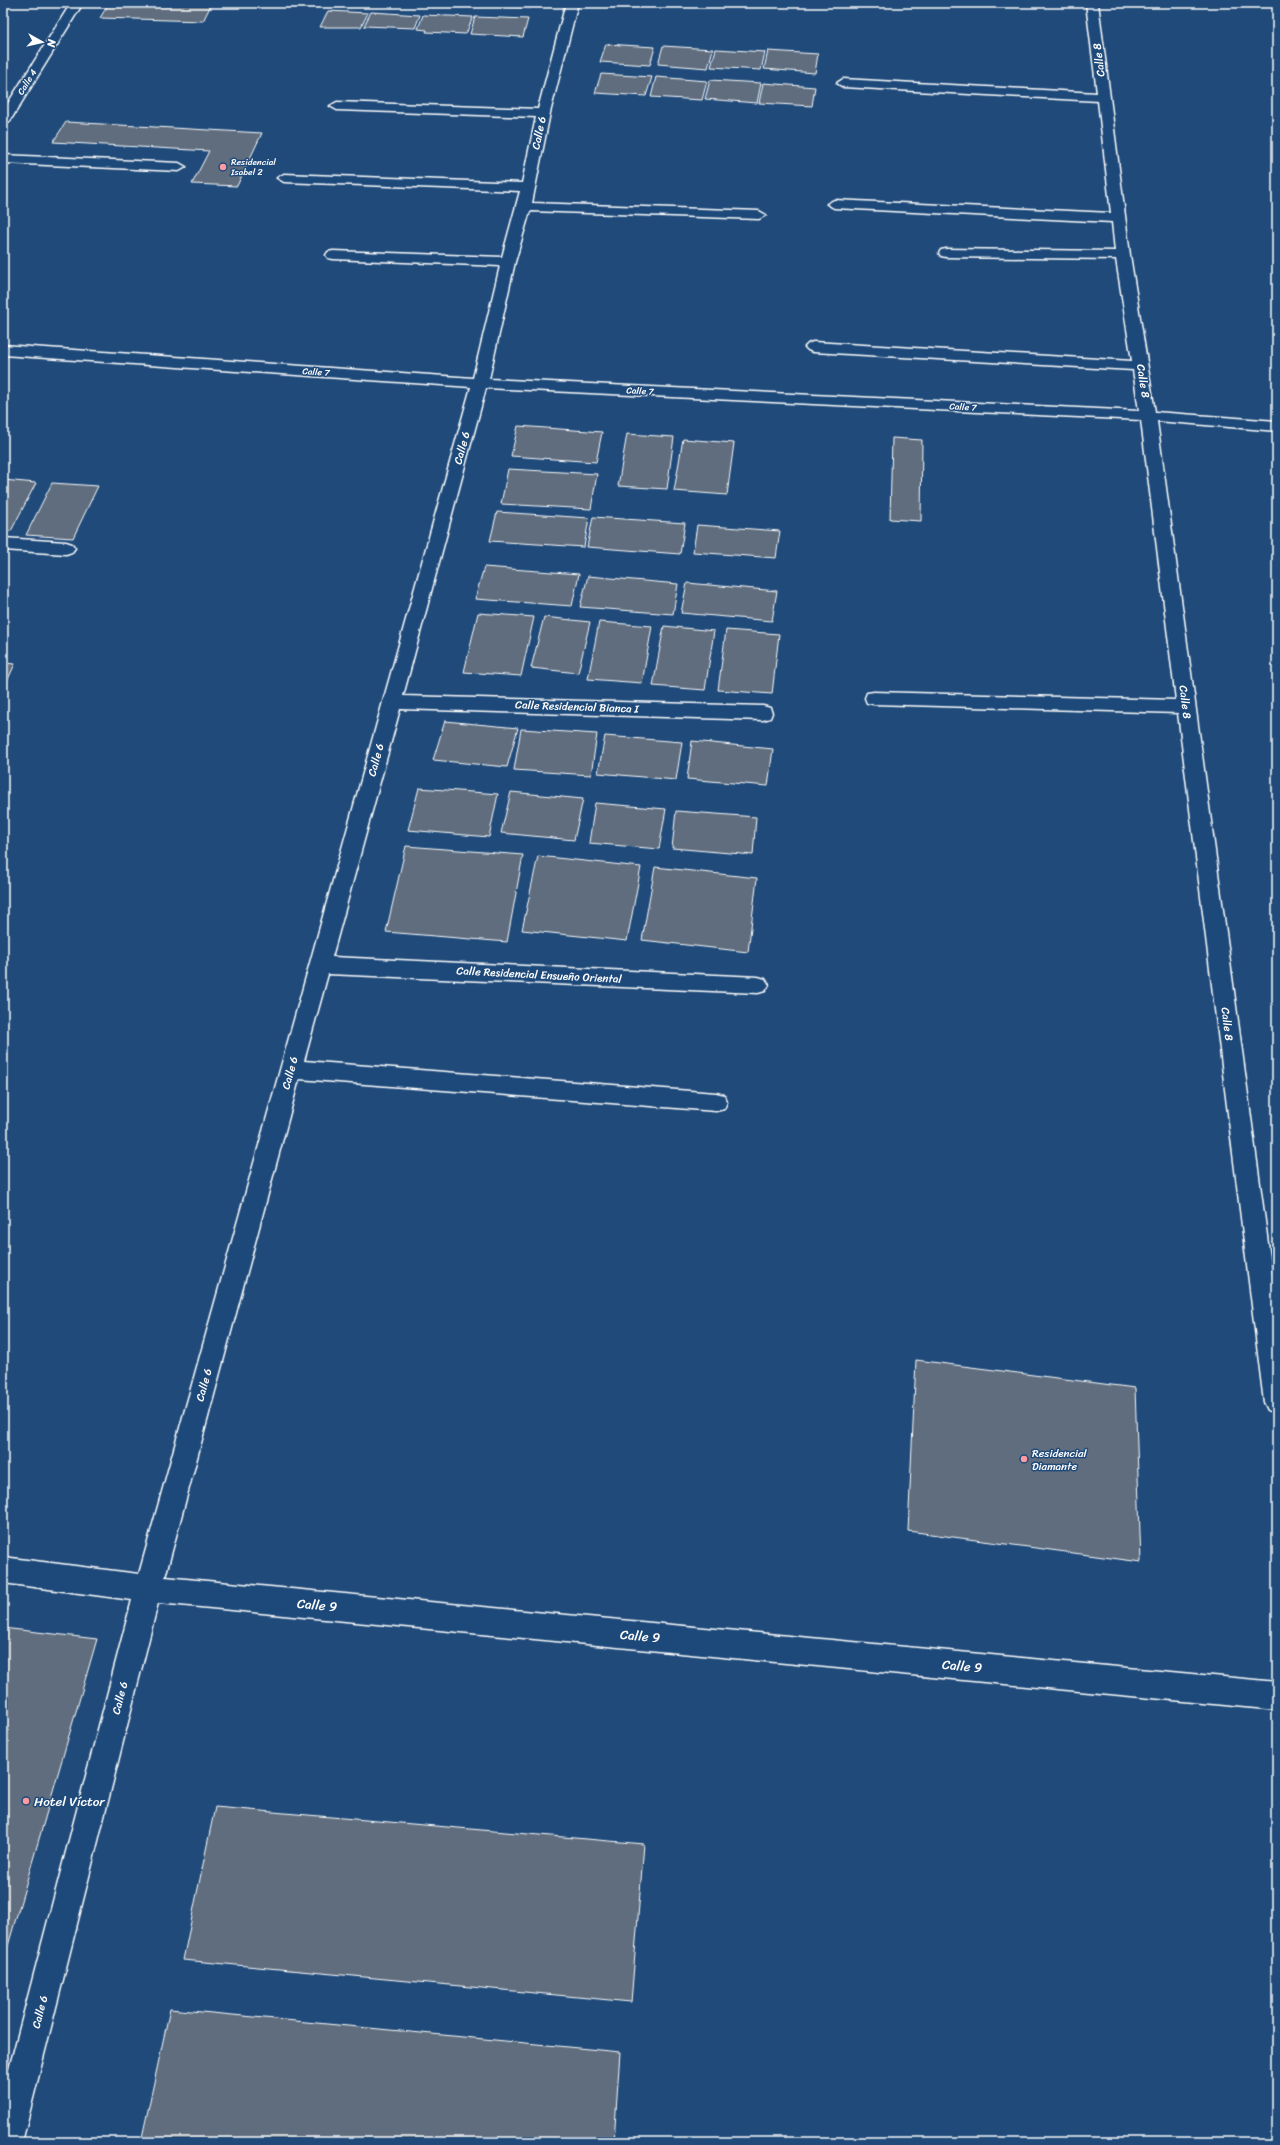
<svg xmlns="http://www.w3.org/2000/svg" width="1280" height="2145" font-family="Sriracha,sans-serif">
	<rect width="100%" height="100%" fill="#1f4a7a"/>
	<filter id="ink" filterUnits="userSpaceOnUse"><feTurbulence type="fractalNoise" baseFrequency=".025" numOctaves="2"/><feDisplacementMap in="SourceGraphic" scale="8" xChannelSelector="R" yChannelSelector="G"/><feConvolveMatrix kernelMatrix="1 2 1 2 8 2 1 2 1" color-interpolation-filters="sRGB"/></filter>
	<g filter="url(#ink)">
		<path fill="#5e6d7e" stroke="#fff" d="M109,3H212L203,21L100,18Z
			M448,3H479L478,6Z
			M481,3H533L531,8L480,5Z
			M328,11L368,13L361,27H320Z
			M371,12L420,15L415,28L364,26Z
			M423,15L473,17L466,34L426,32L427,30L418,29Z
			M475,17L528,19L523,37L470,34Z
			M606,44L655,47L650,65L600,62Z
			M663,46L713,49L708,68L658,64Z
			M716,49L765,52L761,70L711,67Z
			M768,51L818,54L815,73L764,69Z
			M601,74L652,77L646,96L595,93Z
			M656,77L707,81L702,100L651,97Z
			M710,80L761,83L757,103L705,99Z
			M763,83L815,87L812,106L759,103Z
			M66,122L262,133L237,186L192,184L209,151L53,142Z
			M518,426L602,432L596,462L511,456Z
			M627,434L674,437L667,489L618,486Z
			M892,438L922,440L921,521L890,519Z
			M683,439L734,443L727,495L674,491Z
			M508,469L597,474L591,509L501,504Z
			M3,480L36,483L11,531H3Z
			M52,483L98,486L73,538L26,535Z
			M497,512L589,518L584,547L490,541Z
			M593,517L685,523L680,554L587,547Z
			M697,525L780,531L776,558L693,552Z
			M484,567L579,574L572,606L475,599Z
			M588,576L678,584L673,614L580,607Z
			M687,583L777,591L772,621L681,613Z
			M478,613L534,617L521,676L464,672Z
			M544,617L590,622L578,673L531,668Z
			M599,622L652,626L642,683L588,679Z
			M664,626L714,631L705,690L653,686Z
			M726,630L779,634L772,694L718,690Z
			M3,663L15,664L3,690Z
			M445,721L518,728L507,767L433,760Z
			M521,729L597,734L591,775L514,770Z
			M605,736L682,742L676,780L598,773Z
			M692,741L773,749L768,786L687,779Z
			M419,788L498,794L489,837L408,830Z
			M511,792L583,799L574,840L501,833Z
			M595,803L666,809L659,849L589,843Z
			M676,811L756,817L753,855L672,848Z
			M406,846L523,855L507,942L386,932Z
			M538,856L641,867L627,941L522,930Z
			M655,867L757,878L748,952L642,940Z
			M916,1360L1135,1388L1141,1562L908,1531Z
			M3,1628L97,1639L3,1963Z
			M215,1807L644,1844L631,2002L183,1960Z
			M170,2009L620,2052L614,2142H141Z"/>
		<g fill="none" stroke-linecap="round" stroke-linejoin="round">
			<defs>
				<path id="minor" d="M71,3H83L10,121L3,125V111Z
					M566,3H578L550,113L532,203L759,211L766,215L759,219L530,211L515,262L489,379L1139,411L1133,370L813,352L808,350L805,347L808,344L813,342L1132,361L1116,259L946,257L941,256L939,253L941,250L946,249L1115,251L1112,222L834,208L827,204L834,200L1111,213L1098,101L843,87L837,83L843,79L1097,93L1086,3H1098L1130,255L1155,412L1277,421V431L1157,421L1277,1310V1414L1268,1410L1264,1402L1178,713L874,704L867,703L865,698L867,693L874,692L1176,700L1141,420L486,388L403,696L763,706L770,708L772,713L770,718L763,720L400,709L332,957L758,977L765,979L769,985L765,991L758,993L328,974L304,1061L716,1093L724,1095L727,1102L724,1109L716,1111L299,1079L165,1577L1277,1682V1710L158,1603L22,2142H3V2092L132,1600L3,1583V1557L139,1574L471,387L3,355V345L473,378L500,266L333,259L328,258L326,255L328,252L333,251L502,257L520,191L284,182L277,178L284,174L522,183L536,117L337,110L330,106L337,102L538,109Z
					M3,155L179,163L186,167L179,171L3,163Z
					M3,538L66,542L72,544L75,548L72,552L66,554L3,550Z"/>
			</defs>
			<use href="#minor" stroke="#fff" stroke-width="3"/>
			<use href="#minor" fill="#1f4a7a" fill-rule="evenodd"/>
		</g>
	</g>
	<g fill="#ff9aa2" stroke="#1f4a7a" stroke-width="1.5">
		<circle cx="223" cy="167" r="4"/>
		<circle cx="1024" cy="1459" r="4"/>
		<circle cx="26" cy="1801" r="4"/>
	</g>
	<g text-anchor="middle" dominant-baseline="central" stroke-width="3" stroke-linejoin="round" paint-order="stroke">
		<g font-size="9" fill="#fff" stroke="#1f4a7a">
			<text transform="translate(27 82) rotate(-58)">Calle 4</text>
			<text transform="translate(316 372) rotate(4)">Calle 7</text>
			<text transform="translate(640 391) rotate(3)">Calle 7</text>
			<text transform="translate(963 407) rotate(3)">Calle 7</text>
		</g>
		<g font-size="9" fill="#fff" stroke="#1f4a7a" text-anchor="start">
			<text x="231" y="162">Residencial<tspan x="231" dy="10">Isabel 2</tspan></text>
		</g>
		<g font-size="11" fill="#fff" stroke="#1f4a7a">
			<text transform="translate(1099 60) rotate(-97)">Calle 8</text>
			<text transform="translate(539 133) rotate(-78)">Calle 6</text>
			<text transform="translate(1143 381) rotate(81)">Calle 8</text>
			<text transform="translate(462 448) rotate(-75)">Calle 6</text>
			<text transform="translate(1185 702) rotate(83)">Calle 8</text>
			<text transform="translate(577 707) rotate(2)">Calle Residencial Bianca I</text>
			<text transform="translate(376 760) rotate(-75)">Calle 6</text>
			<text transform="translate(539 975) rotate(3)">Calle Residencial Ensueño Oriental</text>
			<text transform="translate(1227 1024) rotate(83)">Calle 8</text>
			<text transform="translate(290 1073) rotate(-75)">Calle 6</text>
			<text transform="translate(204 1385) rotate(-75)">Calle 6</text>
			<text transform="translate(120 1698) rotate(-76)">Calle 6</text>
			<text transform="translate(40 2012) rotate(-76)">Calle 6</text>
		</g>
		<g font-size="11" fill="#fff" stroke="#1f4a7a" text-anchor="start">
			<text x="1032" y="1453">Residencial<tspan x="1032" dy="13">Diamante</tspan></text>
		</g>
		<g font-size="13" fill="#fff" stroke="#1f4a7a">
			<text transform="translate(317 1605) rotate(5)">Calle 9</text>
			<text transform="translate(640 1636) rotate(5)">Calle 9</text>
			<text transform="translate(962 1666) rotate(5)">Calle 9</text>
		</g>
		<g font-size="13" fill="#fff" stroke="#1f4a7a" text-anchor="start">
			<text x="34" y="1801">Hotel Víctor</text>
		</g>
	</g>
	<rect width="1280" height="2145" fill="none" stroke="#1f4a7a" stroke-width="16"/>
	<rect x="8" y="8" width="1264" height="2129" fill="none" stroke="#fff" stroke-width="1.5" filter="url(#ink)"/>
	<g transform="translate(42 42) rotate(98)" stroke="#1f4a7a" stroke-width="3" paint-order="stroke">
	<path d="M0-3L7 15L0 10L-7 15Z" fill="#ffffff"/>
	<text y="-6" font-size="11" font-weight="bold" text-anchor="middle" fill="#ffffff">N</text>
	</g>
</svg>
